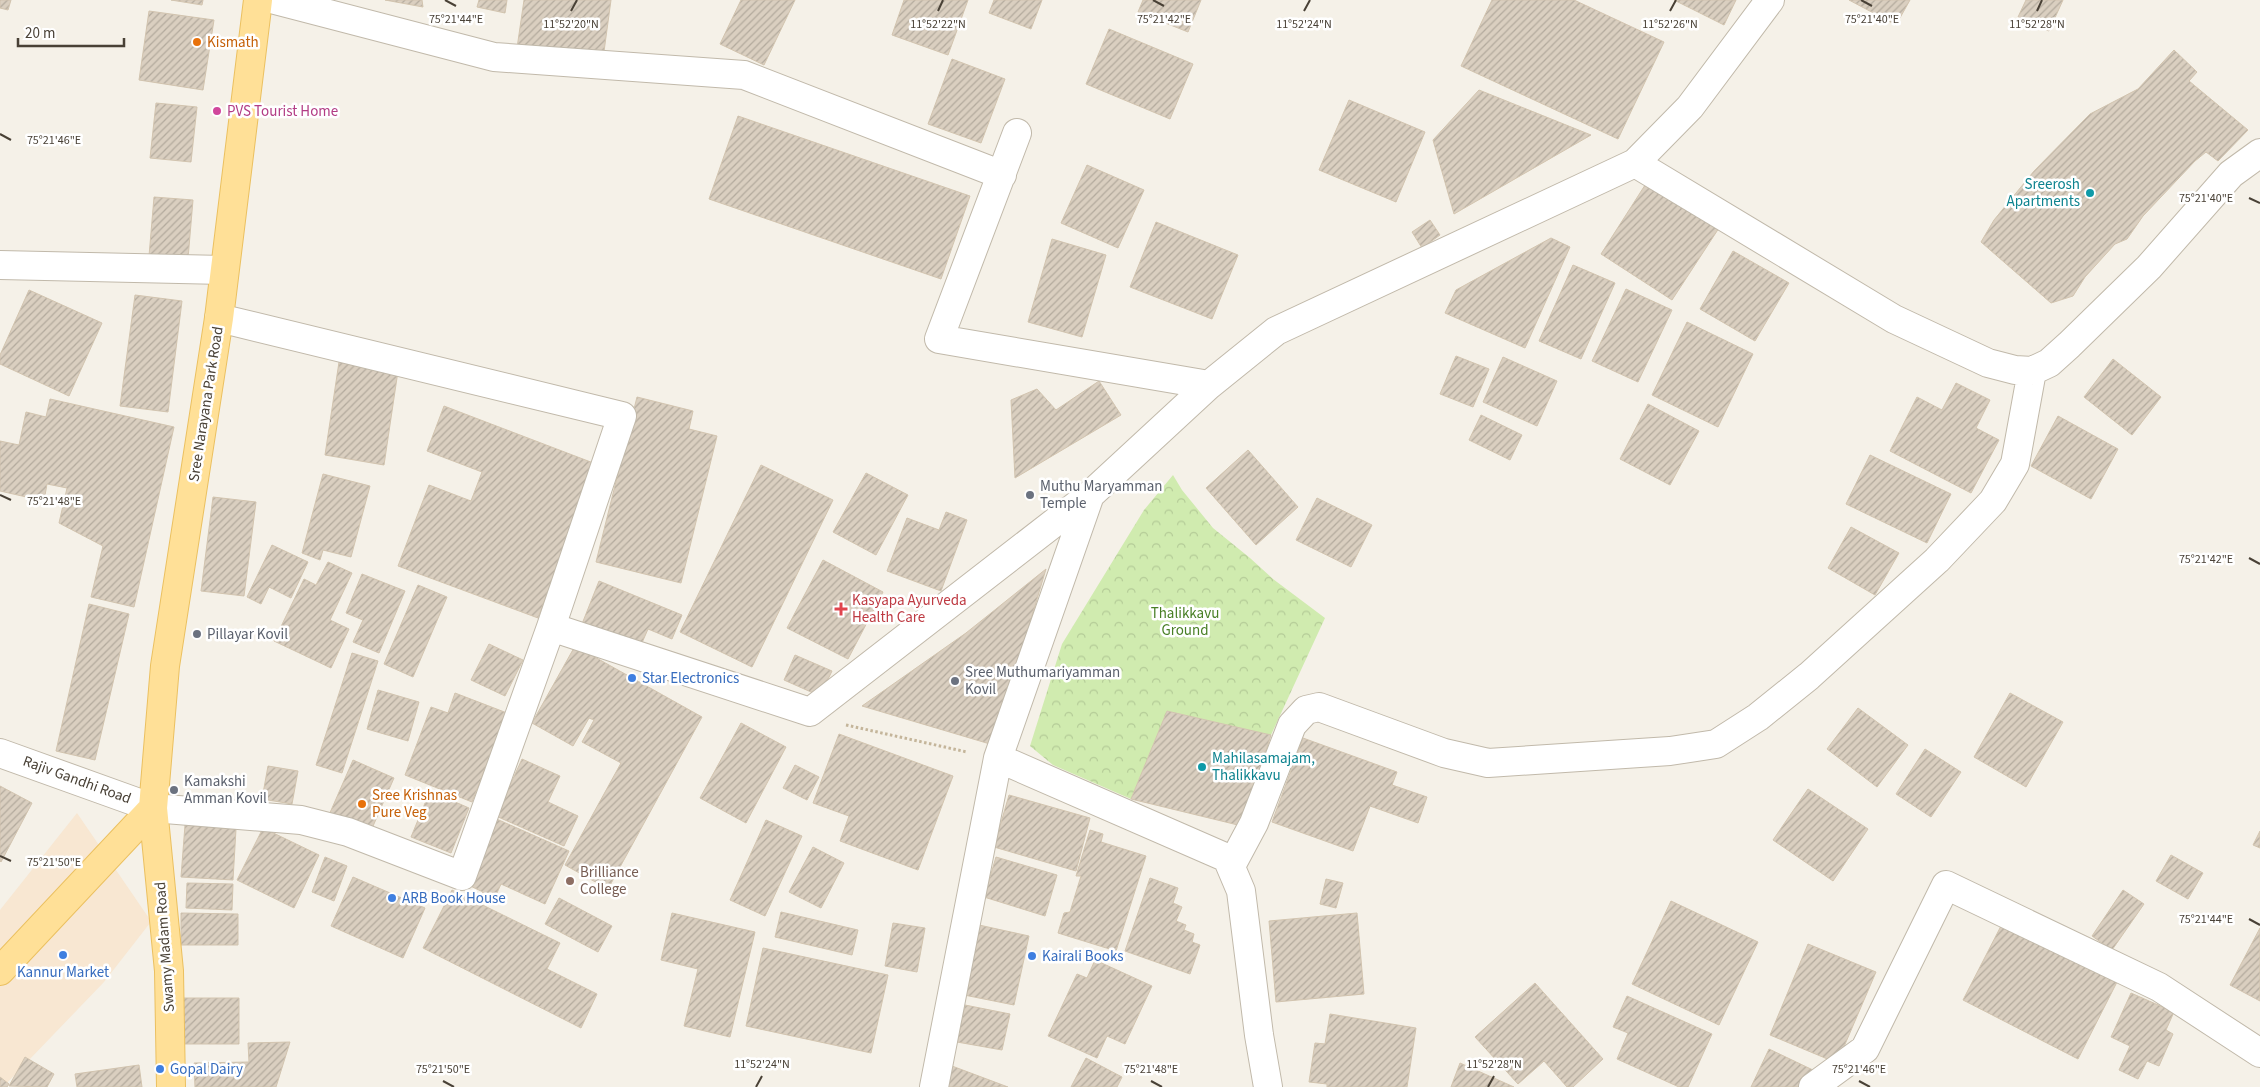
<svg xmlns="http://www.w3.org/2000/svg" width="2260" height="1087" font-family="'Source Sans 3',sans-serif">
	<defs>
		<pattern id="park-crowns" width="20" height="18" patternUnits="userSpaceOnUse" patternTransform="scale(1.25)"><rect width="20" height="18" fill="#d0ebaf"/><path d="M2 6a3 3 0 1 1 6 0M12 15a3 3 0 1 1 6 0" fill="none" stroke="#b4cb97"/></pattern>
		<pattern id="building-hatch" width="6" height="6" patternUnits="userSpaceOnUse" patternTransform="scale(1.25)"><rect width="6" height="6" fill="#dacfc0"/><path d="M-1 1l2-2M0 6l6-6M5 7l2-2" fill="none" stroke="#b3aa9d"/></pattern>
	</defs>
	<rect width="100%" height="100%" fill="#f5f1e8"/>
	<path fill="#f8e7d2" d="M77,813L155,927L150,923L104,982L3,1087H0V910Z"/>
	<path fill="url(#park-crowns)" d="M1173,475L1182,490L1213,528L1250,558L1273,579L1325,618L1271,735L1167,711L1131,799L1053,765L1030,746L1062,644L1144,510Z"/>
	<path fill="url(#building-hatch)" stroke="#d2c4af" d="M0,0H11L8,10L0,8Z
		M171,0H203L202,5Z
		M385,0H422L423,7Z
		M479,0H507L505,13L477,7Z
		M524,0H611L603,59L517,48Z
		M741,0H795L764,65L720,44Z
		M904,0H968L948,55L892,35Z
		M994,0H1042L1031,29L989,13Z
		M1143,0H1201L1188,32L1138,12Z
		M1492,0H1574L1664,42L1618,139L1461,66Z
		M1674,0H1736L1724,25Z
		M1849,0H1910L1896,25Z
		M2026,0H2063L2049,31L2018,17Z
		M149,11L214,20L203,90L139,80Z
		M1109,29L1193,64L1170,119L1086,84Z
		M2174,50L2197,72L2189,81L2248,130L2218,161L2206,152L2195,161L2143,216L2127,239L2115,244L2085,277L2073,296L2051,303L1981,242L1994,220L2034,171L2090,114L2138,89Z
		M952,59L1005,79L981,143L928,124Z
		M1479,90L1591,135L1454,214L1433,140Z
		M1349,100L1425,132L1396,202L1319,170Z
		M156,103L197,107L191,162L150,158Z
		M738,116L970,196L941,279L709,199Z
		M1087,165L1144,190L1118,248L1061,223Z
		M1647,182L1719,228L1672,300L1601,254Z
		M154,197L193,200L188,259L149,256Z
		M1430,220L1440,235L1422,248L1412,232Z
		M1156,222L1238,255L1212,319L1130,287Z
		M1551,238L1570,247L1525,348L1445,313L1456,290Z
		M1052,239L1106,255L1082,337L1028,322Z
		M1733,251L1789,283L1755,341L1700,309Z
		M1573,265L1615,283L1581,359L1539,341Z
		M1626,289L1672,310L1638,382L1592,361Z
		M29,290L102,323L69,396L0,364V355Z
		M135,295L182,301L168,412L120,406Z
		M1687,322L1753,354L1718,427L1652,395Z
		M1456,356L1489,369L1473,407L1440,394Z
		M1503,357L1557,381L1537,426L1483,402Z
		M2113,359L2161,397L2132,435L2084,397Z
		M339,362L398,371L384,465L325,455Z
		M1099,381L1121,415L1015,478L1011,400L1037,389L1056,410Z
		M1956,383L1990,400L1976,428L1999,440L1971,493L1890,451L1917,397L1942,410Z
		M637,397L693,411L689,429L717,436L681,583L596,562Z
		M50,399L174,427L134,607L91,597L103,546L59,523L67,488L47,484L44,501L0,491V441L19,445L26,412L46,417Z
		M1648,404L1699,431L1670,485L1620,459Z
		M444,406L596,464L538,618L398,566L429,485L471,501L482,472L427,451Z
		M1481,415L1522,435L1510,460L1469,440Z
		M2058,416L2118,449L2091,499L2031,466Z
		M1248,450L1298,507L1256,545L1206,488Z
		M1870,455L1951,494L1927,543L1846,504Z
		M761,465L833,500L752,667L680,632Z
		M866,473L908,495L876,555L833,532Z
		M323,474L370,486L351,557L323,550L320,560L302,553Z
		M213,497L256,502L244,596L201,591Z
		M1317,498L1372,525L1351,567L1296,540Z
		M946,512L967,520L941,591L887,571L907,518L939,530Z
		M1851,527L1899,553L1875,595L1828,568Z
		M272,545L308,562L291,598L269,587L261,604L247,597Z
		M823,560L883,592L848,659L787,628Z
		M328,562L352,573L330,620L349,629L331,668L274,641L304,579L316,585Z
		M1046,569L1020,656L990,744L862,706L966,633Z
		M362,574L405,591L379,653L353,642L363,620L346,613Z
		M599,581L682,615L672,639L648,629L638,652L580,629Z
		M418,585L447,597L413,677L384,664Z
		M89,604L129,614L95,760L56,751Z
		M489,644L523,660L505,696L471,680Z
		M575,646L702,717L608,889L565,865L621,763L582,742L594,720L589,718L573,746L532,723Z
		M352,653L378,661L342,773L316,765Z
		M795,655L832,671L820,696L784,680Z
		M378,690L419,702L408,741L367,729Z
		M455,693L507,713L472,802L405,775L431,707L448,713Z
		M2010,693L2063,722L2026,787L1974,757Z
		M1858,708L1908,745L1877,787L1827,749Z
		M1167,711L1271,735L1242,826L1131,799Z
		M741,723L786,747L746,823L700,798Z
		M839,734L953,776L918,870L840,841L849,816L813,803Z
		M1303,738L1397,772L1392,785L1427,797L1418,823L1370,806L1353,851L1272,822Z
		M1925,749L1961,772L1931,817L1896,794Z
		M522,759L560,776L548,802L578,816L564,846L496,816Z
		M353,760L394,778L370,833L329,815Z
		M795,765L819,777L807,800L783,788Z
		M268,766L298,771L292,804L262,799Z
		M0,786L32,803L1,862L0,861Z
		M1808,789L1868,829L1833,881L1773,840Z
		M430,791L469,808L451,853L411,837Z
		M1009,795L1090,818L1076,871L994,847Z
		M492,817L569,851L545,904L501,884L492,904L480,899L483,892L462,882Z
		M766,820L802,836L765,916L730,900Z
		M185,825L236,829L233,880L181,877Z
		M263,828L319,855L294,908L237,880Z
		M1090,830L1103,834L1101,842L1146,856L1116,951L1058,933L1064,913L1070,912L1081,876H1076Z
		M2260,831V848L2253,845Z
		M813,847L844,863L821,908L789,892Z
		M2171,855L2203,873L2188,899L2156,881Z
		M325,857L347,866L334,901L312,892Z
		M996,857L1057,875L1045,916L984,897Z
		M353,877L425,908L403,958L331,926Z
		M1150,878L1178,888L1173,903L1182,907L1176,921L1186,925L1184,930L1194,934L1192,942L1200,945L1190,974L1125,951Z
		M1326,879L1343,883L1336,908L1320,904Z
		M187,883L233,884L232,910L186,908Z
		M452,890L560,943L547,969L597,994L581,1028L423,948Z
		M2123,890L2144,904L2112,950L2092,936Z
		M559,898L612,926L598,952L545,924Z
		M1671,901L1758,942L1719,1025L1632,984Z
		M781,912L858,930L852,955L775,937Z
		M181,913L238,914V945H181Z
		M672,913L755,932L730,1037L684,1026L698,969L661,960Z
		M1357,913L1364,994L1276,1002L1269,921Z
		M893,923L925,928L917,972L885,966Z
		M2002,924L2117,982L2078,1059L1963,1000Z
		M979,925L1029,936L1014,1005L964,995Z
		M2260,928V1001L2230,985Z
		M1808,944L1876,972L1837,1063L1770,1035Z
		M763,948L888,975L871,1053L746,1026Z
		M1095,960L1152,986L1125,1044L1107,1036L1097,1058L1048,1036L1077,974L1087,978Z
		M1535,983L1603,1059L1573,1087H1567L1544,1061L1518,1084L1475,1037Z
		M2131,993L2174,1012L2166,1030L2173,1034L2159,1066L2147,1061L2138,1079L2119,1070L2130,1046L2111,1037Z
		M1627,996L1712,1034L1688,1087H1679L1617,1059L1628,1033L1613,1027Z
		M176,998H239V1044H176Z
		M965,1005L1010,1014L1002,1050L957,1042Z
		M1330,1014L1416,1028L1407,1087H1327V1084L1309,1082L1315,1043L1325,1044Z
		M290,1042L276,1087H195L194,1063L249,1062L248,1043Z
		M1769,1049L1815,1071L1807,1087H1751Z
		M25,1057L54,1074L47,1087L9,1086Z
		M1086,1058L1122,1077L1117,1087H1071Z
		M1460,1063L1514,1087H1451Z
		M139,1065L142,1087H77L75,1074Z
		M952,1066L1008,1087H945Z
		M0,1077L9,1084L7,1087H0Z"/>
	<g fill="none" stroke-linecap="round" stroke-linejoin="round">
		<defs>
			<path id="minor" d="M275,0L494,57L744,75L1002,175
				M1017,133L939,339L1209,385
				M1635,163L1894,319L1988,363L2015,370L2032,371L2049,363L2069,345L2149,267L2231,174L2260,153
				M0,265L224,270
				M551,627L810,712L1090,495L1209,385L1276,331L1635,163L1690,107L1770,0
				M0,753L153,808L301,820L348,832L462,876L551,627L622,416L219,318
				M998,758L1227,858L1241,891L1259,1035L1268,1087
				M1231,866L1254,823L1292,725L1306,710L1319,707L1444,753L1488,763L1670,751L1716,744L1758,717L1809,676L1937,560L1993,501L2015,464L2032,371
				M934,1087L998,758L1090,495
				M1813,1087L1865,1049L1946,885L2159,987L2260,1053"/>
			<path id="major" d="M0,971L153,808
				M171,1087L169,971L153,808L165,666L219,318L258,0"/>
		</defs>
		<use href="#minor" stroke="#c1b9aa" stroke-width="30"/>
		<use href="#major" stroke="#ebc060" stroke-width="30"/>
		<path stroke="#c4b59a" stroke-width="3" stroke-dasharray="2.5 2.5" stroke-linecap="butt" d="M846,725L967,752"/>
		<use href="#minor" stroke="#fff" stroke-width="28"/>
		<use href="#major" stroke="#ffe097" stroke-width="28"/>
	</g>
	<path fill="none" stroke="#494136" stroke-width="2" d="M445,0L456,6M1153,0L1164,6M1861,0L1872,6M571,11L577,0M938,11L943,0M1304,11L1310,0M1670,11L1676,0M2037,11L2042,0M0,134L11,140M2249,198L2260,203M0,495L11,500M2249,558L2260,564M0,856L11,861M2249,919L2260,925M443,1081L454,1087M1151,1081L1162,1087M1859,1081L1870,1087M756,1087L762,1076M1488,1087L1494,1076"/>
	<g fill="#e8710a" stroke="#fff" stroke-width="2">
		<circle cx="197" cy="42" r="5"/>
		<circle cx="362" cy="804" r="5"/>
	</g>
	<circle fill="#d1479c" stroke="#fff" stroke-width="2" cx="217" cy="111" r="5"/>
	<g fill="#0f9aa8" stroke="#fff" stroke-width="2">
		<circle cx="2090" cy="193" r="5"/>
		<circle cx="1202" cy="767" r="5"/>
	</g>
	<g fill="#6b7280" stroke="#fff" stroke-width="2">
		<circle cx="1030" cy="495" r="5"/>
		<circle cx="197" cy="634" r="5"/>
		<circle cx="955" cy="681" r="5"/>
		<circle cx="174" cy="790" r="5"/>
	</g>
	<path fill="#e0444e" stroke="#fff" stroke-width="2" d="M838.5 601.5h5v5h5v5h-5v5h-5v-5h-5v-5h5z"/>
	<g fill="#3f7fe0" stroke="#fff" stroke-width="2">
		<circle cx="632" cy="678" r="5"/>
		<circle cx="392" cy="898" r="5"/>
		<circle cx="63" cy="955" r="5"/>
		<circle cx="1032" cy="956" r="5"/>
		<circle cx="160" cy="1069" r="5"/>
	</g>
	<circle fill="#8d6e63" stroke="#fff" stroke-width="2" cx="570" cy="881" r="5"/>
	<g text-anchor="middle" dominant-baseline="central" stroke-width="5" stroke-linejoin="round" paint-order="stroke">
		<g font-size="15" fill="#c56008" stroke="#fff" text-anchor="start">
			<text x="207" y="42">Kismath</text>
			<text x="372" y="795">Sree Krishnas<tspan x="372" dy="17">Pure Veg</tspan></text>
		</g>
		<g font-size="15" fill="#b23c85" stroke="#fff" text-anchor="start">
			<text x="227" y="111">PVS Tourist Home</text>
		</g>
		<g font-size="15" fill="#0d838f" stroke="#fff" text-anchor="end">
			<text x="2080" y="184">Sreerosh<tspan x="2080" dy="17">Apartments</tspan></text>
			<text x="1212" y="758" text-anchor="start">Mahilasamajam,<tspan x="1212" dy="17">Thalikkavu</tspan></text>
		</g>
		<g font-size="15" fill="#494136" stroke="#fff">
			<text transform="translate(206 404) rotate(-81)">Sree Narayana Park Road</text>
			<text transform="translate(77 780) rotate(20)">Rajiv Gandhi Road</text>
			<text transform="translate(165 947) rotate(-94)">Swamy Madam Road</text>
		</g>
		<g font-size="15" fill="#5b616d" stroke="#fff" text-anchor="start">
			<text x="1040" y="486">Muthu Maryamman<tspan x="1040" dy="17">Temple</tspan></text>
			<text x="207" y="634">Pillayar Kovil</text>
			<text x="965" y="672">Sree Muthumariyamman<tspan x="965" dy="17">Kovil</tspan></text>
			<text x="184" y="781">Kamakshi<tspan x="184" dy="17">Amman Kovil</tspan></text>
		</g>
		<g font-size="15" fill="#be3a42" stroke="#fff" text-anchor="start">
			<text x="852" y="600">Kasyapa Ayurveda<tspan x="852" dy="17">Health Care</tspan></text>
		</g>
		<g font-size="15" fill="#487f25" stroke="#fff">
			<text x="1185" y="613">Thalikkavu<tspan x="1185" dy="17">Ground</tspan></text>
		</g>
		<g font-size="15" fill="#366cbe" stroke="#fff" text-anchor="start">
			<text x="642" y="678">Star Electronics</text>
			<text x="402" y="898">ARB Book House</text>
			<text x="1042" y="956">Kairali Books</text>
			<text x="63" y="972" text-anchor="middle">Kannur Market</text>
			<text x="170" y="1069">Gopal Dairy</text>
		</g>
		<g font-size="15" fill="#785e54" stroke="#fff" text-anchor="start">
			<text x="580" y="872">Brilliance<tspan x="580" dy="17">College</tspan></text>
		</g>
	</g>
	<g font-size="12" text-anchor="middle" fill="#494136" stroke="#fff" stroke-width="5" stroke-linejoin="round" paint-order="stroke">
		<text x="456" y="23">75°21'44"E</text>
		<text x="1164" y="23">75°21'42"E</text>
		<text x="1872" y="23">75°21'40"E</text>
		<text x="571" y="28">11°52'20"N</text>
		<text x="938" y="28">11°52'22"N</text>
		<text x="1304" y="28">11°52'24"N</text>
		<text x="1670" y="28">11°52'26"N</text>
		<text x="2037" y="28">11°52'28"N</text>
		<text x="54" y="144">75°21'46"E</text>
		<text x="2206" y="202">75°21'40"E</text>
		<text x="54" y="505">75°21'48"E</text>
		<text x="2206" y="563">75°21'42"E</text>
		<text x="54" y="866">75°21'50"E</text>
		<text x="2206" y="923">75°21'44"E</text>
		<text x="762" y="1068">11°52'24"N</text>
		<text x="1494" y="1068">11°52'28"N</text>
		<text x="443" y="1073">75°21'50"E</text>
		<text x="1151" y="1073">75°21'48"E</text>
		<text x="1859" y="1073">75°21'46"E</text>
	</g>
	<path d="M18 38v8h106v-8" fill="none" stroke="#494136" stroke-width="2.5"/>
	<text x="25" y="38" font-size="15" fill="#494136" stroke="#ffffff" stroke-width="4" paint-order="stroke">20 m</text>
</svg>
